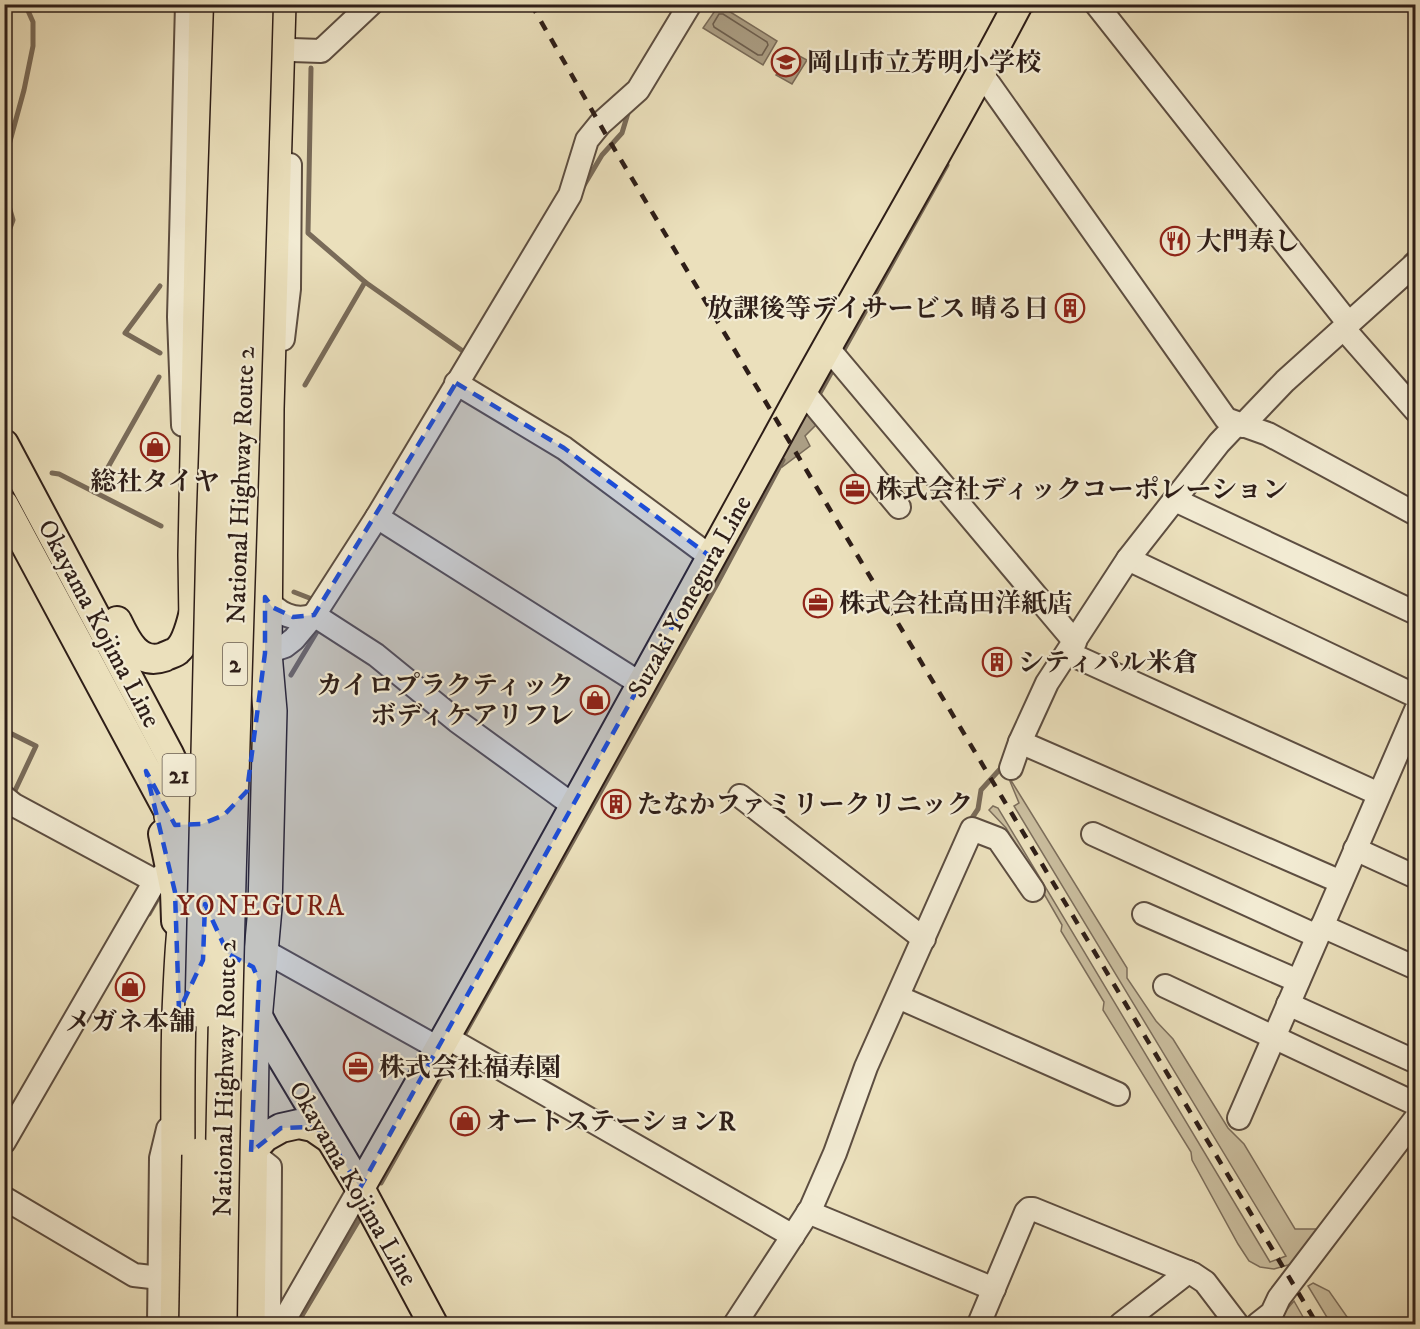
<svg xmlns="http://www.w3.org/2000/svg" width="1420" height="1329" viewBox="0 0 1420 1329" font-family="'IM FELL DW Pica','Noto Serif JP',serif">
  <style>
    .green { fill: #cbbfa0; stroke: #7c6e5c; stroke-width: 1.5 }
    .water { fill: #ab9e84; stroke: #796b59; stroke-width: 1.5 }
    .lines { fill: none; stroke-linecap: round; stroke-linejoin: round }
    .shore { stroke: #6c5e4e; stroke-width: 1.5 }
    .stream { stroke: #796b59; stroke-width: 5 }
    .minor-casing { stroke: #5d4e41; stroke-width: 26 }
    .major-casing { stroke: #2e1e18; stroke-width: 32 }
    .highway-casing { stroke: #2e1e18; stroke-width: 36 }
    .minor { stroke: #f2ebd3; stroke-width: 22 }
    .major { stroke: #ebe0bc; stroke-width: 28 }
    .highway { stroke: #ebe0bc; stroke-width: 33 }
    .rail { stroke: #2e1e18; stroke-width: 4.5; stroke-dasharray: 10 10; stroke-linecap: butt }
    .highway-bridge-casing { stroke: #2e1e18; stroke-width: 36; stroke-linecap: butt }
    .highway-bridge { stroke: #ebe0bc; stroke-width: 33 }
    .marked { fill: #1d4ed8; fill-opacity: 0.2; stroke: #1d4ed8; stroke-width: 4.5; stroke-dasharray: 12 8; stroke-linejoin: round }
    .labels { text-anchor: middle; stroke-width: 4.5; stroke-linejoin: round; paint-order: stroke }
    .shield { fill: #f2ebd3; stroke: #695c50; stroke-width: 1.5 }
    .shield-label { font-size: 24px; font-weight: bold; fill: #2e1e18 }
    .poi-label { font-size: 26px; font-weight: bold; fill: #2e1e18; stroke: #f2ebd3; text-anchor: start }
    .street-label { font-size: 26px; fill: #2e1e18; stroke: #f2ebd3 }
    .quarter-label { font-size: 28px; letter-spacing: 1.5px; fill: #7a1f14; stroke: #f2ebd3 }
  </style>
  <rect width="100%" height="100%" fill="#ebe0bc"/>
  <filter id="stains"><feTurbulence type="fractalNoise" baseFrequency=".00333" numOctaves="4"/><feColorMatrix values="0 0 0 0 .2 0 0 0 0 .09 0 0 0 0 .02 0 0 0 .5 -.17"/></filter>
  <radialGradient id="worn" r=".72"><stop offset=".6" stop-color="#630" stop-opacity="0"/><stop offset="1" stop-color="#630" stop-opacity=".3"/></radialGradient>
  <g class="green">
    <path d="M 1007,774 L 1127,968 L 1127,978 L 1156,1021 L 1173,1039 L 1228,1128 L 1244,1144 L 1295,1229 L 1322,1229 L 1299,1260 L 1288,1265 L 1274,1269 L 1260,1267 L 1249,1261 L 1238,1244 L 1192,1160 L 1191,1152 L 1103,1010 L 1104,1002 L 1061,931 L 1062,925 L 1006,828 L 989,810 L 993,806 L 998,808 L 1270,1262 L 1286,1256 L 1014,806 L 1019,803 Z"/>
    <path d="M 1313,1283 L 1329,1291 L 1352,1324 L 1331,1324 L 1308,1286 Z"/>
    <path d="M 1294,1301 L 1307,1324 L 1270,1324 L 1283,1314 Z"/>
  </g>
  <g class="water">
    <path d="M 719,5 L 777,41 L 763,65 L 703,28 Z"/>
    <path d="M 790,51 L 807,60 L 792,84 L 776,75 Z"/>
    <path d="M 805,410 L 818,423 L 805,436 L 810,446 L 782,467 L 777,464 Z"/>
  </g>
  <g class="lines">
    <path class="shore" d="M 719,14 L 723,14 L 767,42 L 768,45 L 762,55 L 758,55 L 714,27 L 713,24 Z"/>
    <g class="stream">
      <path d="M 1032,10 L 1037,4"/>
      <path d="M 4,182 L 7,152 L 24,90 L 33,46 L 33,22 L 25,4"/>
      <path d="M 583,187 L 602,155 L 622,133 L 628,113"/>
      <path d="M 4,189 L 13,220 L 4,244"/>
      <path d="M 1406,257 L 1416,248"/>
      <path d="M 365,282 L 467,354"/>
      <path d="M 1407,285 L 1416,294"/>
      <path d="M 160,353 L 125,333 L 160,286"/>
      <path d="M 841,355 L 947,165"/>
      <path d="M 305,385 L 365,282 L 308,233 L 311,68"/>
      <path d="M 816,400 L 835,366"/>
      <path d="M 52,473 L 59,474 L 161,526"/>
      <path d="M 94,492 L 159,377"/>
      <path d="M 294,592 L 317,601"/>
      <path d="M 291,675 L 321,625"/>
      <path d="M 4,730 L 36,746 L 12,797"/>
      <path d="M 4,820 L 7,815 L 7,808"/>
      <path d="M 968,824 L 978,809 L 981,790 L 1001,768 L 1003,764"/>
      <path d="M 149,914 L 157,900"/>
      <path d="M 463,1037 L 717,584 L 783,460"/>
      <path d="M 4,1159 L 11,1147"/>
      <path d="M 381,1183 L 450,1061"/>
      <path d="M 297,1324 L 359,1220"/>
    </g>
    <g class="minor-casing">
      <g id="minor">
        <path d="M 1096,4 L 1349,324"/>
        <path d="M 292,50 L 321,51 L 371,4"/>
        <path d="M 982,74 L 1226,419 L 1268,434 L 1416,514"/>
        <path d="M 1344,329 L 1416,411"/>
        <path d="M 283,339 L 289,289 L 290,165"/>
        <path d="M 827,347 L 1075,642"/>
        <path d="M 456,383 L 564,448 L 711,557"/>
        <path d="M 803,391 L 899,507"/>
        <path d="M 183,425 L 179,317 L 187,4"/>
        <path d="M 1242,426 L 1285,381 L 1416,263"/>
        <path d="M 1175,500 L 1416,613"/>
        <path d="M 377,517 L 641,684"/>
        <path d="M 1128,559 L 1416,696"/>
        <path d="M 265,597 C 277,613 295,623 314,615"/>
        <path d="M 314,615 L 376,655 L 457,721 L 574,806"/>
        <path d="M 265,653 L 285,646 L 294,639 L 314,615 L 377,517 L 570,195 L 587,140 L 600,124 L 638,90 L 690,4"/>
        <path d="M 1068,653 L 1379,794"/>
        <path d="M 1020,742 L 1341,882"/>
        <path d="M 1011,768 L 1020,742 L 1047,683 L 1128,559 L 1219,443 L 1237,424"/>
        <path d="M 740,796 L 924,939"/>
        <path d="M 4,797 L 14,805 L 155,881"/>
        <path d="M 1093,834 L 1317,936"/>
        <path d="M 1355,849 L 1416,877"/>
        <path d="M 1144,914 L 1298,981"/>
        <path d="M 1322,926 L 1416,968"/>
        <path d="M 261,949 L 440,1049"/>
        <path d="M 1165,986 L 1416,1104"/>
        <path d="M 898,997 L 1118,1094"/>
        <path d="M 1288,1004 L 1412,1060"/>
        <path d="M 446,1037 L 793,1236"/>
        <path d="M 1239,1118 L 1416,710"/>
        <path d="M 4,1142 L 155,881 L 170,869"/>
        <path d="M 251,1152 L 270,1167 L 269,1324"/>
        <path d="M 4,1198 L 134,1275 L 160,1278"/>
        <path d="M 808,1212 L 994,1289"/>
        <path d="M 159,1324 L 161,1158 L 168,1129"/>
        <path d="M 282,1324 L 360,1188"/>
        <path d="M 735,1324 L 811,1208 L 835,1153 L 866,1067 L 972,829 L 998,839 L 1033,890"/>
        <path d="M 979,1324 L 1026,1212 L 1029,1209 L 1033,1209 L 1193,1274 L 1205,1282 L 1237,1324"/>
        <path d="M 1121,1324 L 1188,1272"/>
        <path d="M 1258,1324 L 1272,1313 L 1279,1298 L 1416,1118"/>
      </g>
    </g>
    <g class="major-casing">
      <g id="major">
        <path d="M 4,444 L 169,754 L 205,832"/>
        <path d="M 4,505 L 171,816 L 195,879"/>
        <path d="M 117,621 C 126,640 138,666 164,657 C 167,655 175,653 177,651 C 188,642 193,616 196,603"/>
        <path d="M 163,834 L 175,892 L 176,921"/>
        <path d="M 251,1003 L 264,1028 L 360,1188 L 433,1324"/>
        <path d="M 251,1152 L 265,1137 L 281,1128 L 299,1124 L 313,1127 L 329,1138"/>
        <path d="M 360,1188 C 503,938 641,685 780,432 C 858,289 942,149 1018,4"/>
      </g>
    </g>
    <g class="highway-casing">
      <g id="highway">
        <path d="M 196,625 L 195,555 L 206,4"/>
        <path d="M 171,816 C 193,827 211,827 230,809"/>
        <path d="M 177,1324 C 180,1221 176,1117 179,1013 C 180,989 181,964 183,940 C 185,911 192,882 192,853"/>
        <path d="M 248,1324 L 252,1054 L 265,908 L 270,711 L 265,653 L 267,409 L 279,4"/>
      </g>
    </g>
    <use href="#minor" class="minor"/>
    <use href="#major" class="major"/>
    <use href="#highway" class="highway"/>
    <path class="rail" d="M 531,4 L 609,140 L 1317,1324"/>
    <g class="highway-bridge-casing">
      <g id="highway-bridge">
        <path d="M 202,1011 L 213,538 L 231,4"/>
        <path d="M 196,1324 L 199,1155"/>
        <path d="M 220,1324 C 225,884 244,445 256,4"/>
      </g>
    </g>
    <use href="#highway-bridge" class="highway-bridge"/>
  </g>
  <path class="marked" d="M 456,383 L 564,448 L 711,557 L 360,1188 L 329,1138 L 313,1127 L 281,1128 L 251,1152 L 259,981 L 253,967 L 228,954 L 205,904 L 203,960 L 179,1011 L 175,892 L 146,771 L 175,825 L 202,824 L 224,815 L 247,791 L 265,653 L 265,597 L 272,607 L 293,617 L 314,615 Z"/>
  <defs>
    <g id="school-ring" transform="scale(1.5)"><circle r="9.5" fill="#f2ebd3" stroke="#8f2418" stroke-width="1.5"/><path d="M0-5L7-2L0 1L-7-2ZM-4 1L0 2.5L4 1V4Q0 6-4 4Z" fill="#8f2418"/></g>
    <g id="restaurant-ring" transform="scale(1.5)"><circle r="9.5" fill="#f2ebd3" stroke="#8f2418" stroke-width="1.5"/><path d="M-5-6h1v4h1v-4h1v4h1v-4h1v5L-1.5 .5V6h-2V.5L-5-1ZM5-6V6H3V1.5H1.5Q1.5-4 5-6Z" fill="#8f2418"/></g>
    <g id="building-ring" transform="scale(1.5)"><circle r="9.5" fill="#f2ebd3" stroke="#8f2418" stroke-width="1.5"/><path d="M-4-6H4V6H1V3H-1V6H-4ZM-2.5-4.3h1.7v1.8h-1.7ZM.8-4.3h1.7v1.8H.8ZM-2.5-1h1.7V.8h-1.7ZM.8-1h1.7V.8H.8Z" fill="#8f2418"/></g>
    <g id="shop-ring" transform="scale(1.5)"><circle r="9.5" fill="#f2ebd3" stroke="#8f2418" stroke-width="1.5"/><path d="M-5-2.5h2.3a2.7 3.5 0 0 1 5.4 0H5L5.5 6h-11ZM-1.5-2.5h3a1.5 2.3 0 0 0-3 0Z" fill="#8f2418"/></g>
    <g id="office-ring" transform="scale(1.5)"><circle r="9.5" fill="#f2ebd3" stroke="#8f2418" stroke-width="1.5"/><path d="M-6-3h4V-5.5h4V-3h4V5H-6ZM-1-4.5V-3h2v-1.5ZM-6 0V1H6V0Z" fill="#8f2418"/></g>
  </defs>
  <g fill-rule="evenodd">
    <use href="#school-ring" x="786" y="62"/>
    <use href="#restaurant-ring" x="1175" y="241"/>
    <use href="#building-ring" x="1070" y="308"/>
    <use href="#shop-ring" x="155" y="447"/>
    <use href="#office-ring" x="855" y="489"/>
    <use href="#office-ring" x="818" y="603"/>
    <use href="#building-ring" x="997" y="662"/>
    <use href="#shop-ring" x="595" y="700"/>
    <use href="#building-ring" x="616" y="804"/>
    <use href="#shop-ring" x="130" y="987"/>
    <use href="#office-ring" x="358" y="1067"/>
    <use href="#shop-ring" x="465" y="1121"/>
  </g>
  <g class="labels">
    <g class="shield">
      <rect x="223" y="643" width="24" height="42" rx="4.5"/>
      <rect x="162.5" y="754" width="33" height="42" rx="4.5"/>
    </g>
    <g class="shield-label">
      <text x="235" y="672">2</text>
      <text x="179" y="783">21</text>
    </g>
    <g class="poi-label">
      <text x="807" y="71">岡山市立芳明小学校</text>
      <text x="1196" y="250">大門寿し</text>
      <text x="1049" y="317" text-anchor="end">放課後等デイサービス 晴る日</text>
      <text x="155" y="490" text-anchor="middle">総社タイヤ</text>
      <text x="876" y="498">株式会社ディックコーポレーション</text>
      <text x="839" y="612">株式会社高田洋紙店</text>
      <text x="1018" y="671">シティパル米倉</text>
      <text x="574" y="694" text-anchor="end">カイロプラクティック<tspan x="574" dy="30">ボディケアリフレ</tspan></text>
      <text x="637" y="813">たなかファミリークリニック</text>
      <text x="130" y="1030" text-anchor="middle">メガネ本舗</text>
      <text x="379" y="1076">株式会社福寿園</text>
      <text x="486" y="1130">オートステーションR</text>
    </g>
    <g class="street-label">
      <text transform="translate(240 485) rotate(-88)" y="9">National Highway Route 2</text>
      <text transform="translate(689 596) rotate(-61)" y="9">Suzaki Yonegura Line</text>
      <text transform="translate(100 623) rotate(62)" y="9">Okayama Kojima Line</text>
      <text transform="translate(224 1078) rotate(-89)" y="9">National Highway Route 2</text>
      <text transform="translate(354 1183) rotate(60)" y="9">Okayama Kojima Line</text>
    </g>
    <g class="quarter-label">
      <text x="261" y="915">YONEGURA</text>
    </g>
  </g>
  <rect width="1420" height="1329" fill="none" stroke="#ebe0bc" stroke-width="24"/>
  <rect x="6" y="6" width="1408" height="1317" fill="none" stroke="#2e1e18" stroke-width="3"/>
  <rect x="12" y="12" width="1396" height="1305" fill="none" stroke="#2e1e18" stroke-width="1.5"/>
  <rect width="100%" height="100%" filter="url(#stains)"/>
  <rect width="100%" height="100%" fill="url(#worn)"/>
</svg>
